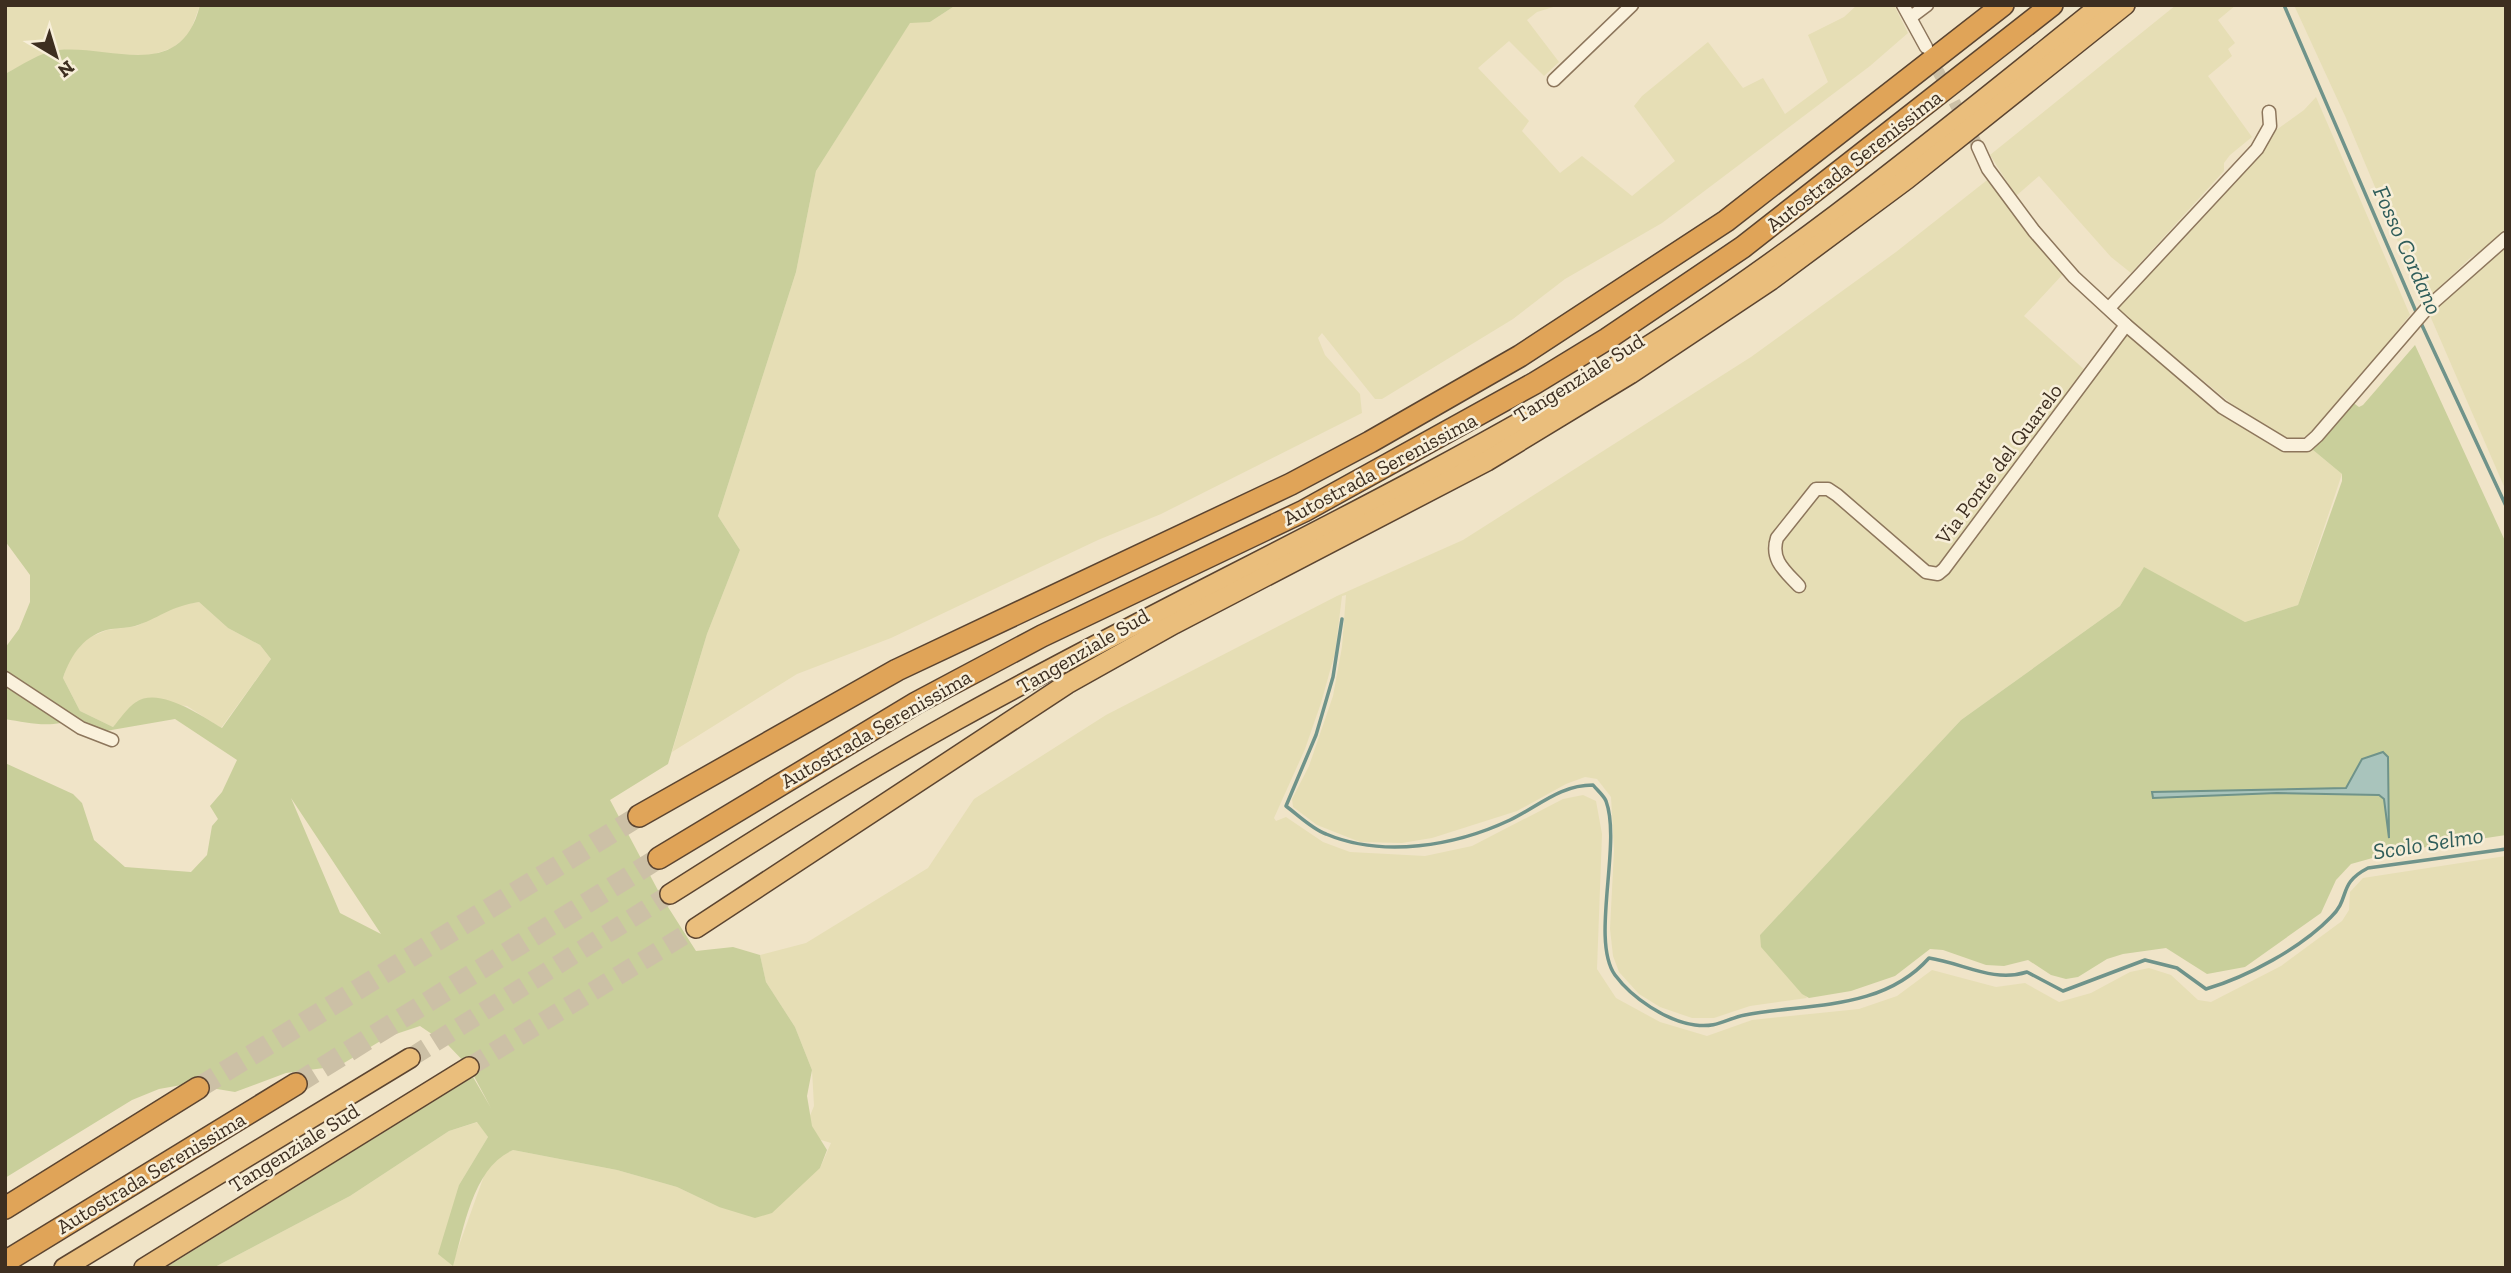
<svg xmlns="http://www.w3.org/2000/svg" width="2511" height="1273" viewBox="0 0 2511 1273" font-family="'Zilla Slab',serif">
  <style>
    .farmland { fill: #e6deb5 }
    .green { fill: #c9cf9b; fill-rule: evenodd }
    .water { fill: #a9c4bc; stroke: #6f938a; stroke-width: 2 }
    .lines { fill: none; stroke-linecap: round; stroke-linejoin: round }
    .stream { stroke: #6f938a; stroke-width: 3.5 }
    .minor-tunnel { stroke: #ccc0a6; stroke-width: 12; stroke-dasharray: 12 6; stroke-linecap: butt }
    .trunk-tunnel { stroke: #ccc0a6; stroke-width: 19; stroke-dasharray: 19 10; stroke-linecap: butt }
    .motorway-tunnel { stroke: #ccc0a6; stroke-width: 21; stroke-dasharray: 21 10; stroke-linecap: butt }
    .minor-casing { stroke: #8d765c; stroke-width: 15 }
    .trunk-casing { stroke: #5b4430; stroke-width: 22 }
    .motorway-casing { stroke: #5b4430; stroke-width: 24 }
    .minor { stroke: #faf1dc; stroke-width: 12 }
    .trunk { stroke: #eabe7c; stroke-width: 19 }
    .motorway { stroke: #e0a458; stroke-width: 21 }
    .labels { text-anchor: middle; stroke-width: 5; stroke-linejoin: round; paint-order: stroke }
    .street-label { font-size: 21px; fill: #3d2e20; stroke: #f7eed8 }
    .water-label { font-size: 23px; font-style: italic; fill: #2f5d5a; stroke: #f7eed8 }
  </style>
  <rect width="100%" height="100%" fill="#f0e4c8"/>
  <g class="farmland">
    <path d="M 5,5 L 200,5 L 189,35 L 172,48 L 149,56 L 47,52 L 5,74 Z"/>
    <path d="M 956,5 L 1560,5 L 1537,12 L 1527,20 L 1559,62 L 1544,76 L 1509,41 L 1478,68 L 1529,121 L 1522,131 L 1560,173 L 1582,156 L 1632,196 L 1675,161 L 1634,106 L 1642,96 L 1708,42 L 1743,88 L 1763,78 L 1785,114 L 1828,82 L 1808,35 L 1844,17 L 1857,5 L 1894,5 L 1908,33 L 1870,66 L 1662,223 L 1565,279 L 1513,319 L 1382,399 L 1375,399 L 1322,333 L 1318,338 L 1325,355 L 1360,394 L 1362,413 L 1161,514 L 1098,540 L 891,638 L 797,674 L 672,752 L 707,634 L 740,550 L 718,516 L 796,272 L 816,171 L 910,22 L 930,22 Z"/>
    <path d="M 2176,5 L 2236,5 L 2218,20 L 2235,43 L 2228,49 L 2232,56 L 2208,76 L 2252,137 L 2230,155 L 2224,163 L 2224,171 L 2131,273 L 2111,257 L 2039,176 L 2016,196 L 1990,155 Z"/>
    <path d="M 2294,5 L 2506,5 L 2506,232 L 2469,259 L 2424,302 L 2419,301 L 2399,244 L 2346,118 Z"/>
    <path d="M 2316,97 L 2410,315 L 2322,424 L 2311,435 L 2292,440 L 2265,427 L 2233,405 L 2116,309 L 2261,141 L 2304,110 Z"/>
    <path d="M 1991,177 L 2064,273 L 2024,316 L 2086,371 L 2123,326 L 2222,407 L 2285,444 L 2307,445 L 2342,474 L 2298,605 L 2245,622 L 2144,568 L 2120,606 L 1961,720 L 1760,935 L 1807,998 L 1750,1006 L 1714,1018 L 1692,1018 L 1660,1007 L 1639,994 L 1619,972 L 1613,956 L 1610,929 L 1614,850 L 1611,797 L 1597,779 L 1585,777 L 1566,784 L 1517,811 L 1432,838 L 1402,843 L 1360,842 L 1317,825 L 1293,807 L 1292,799 L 1309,766 L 1333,696 L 1342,647 L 1346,595 L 1342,596 L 1335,653 L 1321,703 L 1305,749 L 1274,818 L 1276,821 L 1286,817 L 1323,842 L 1350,852 L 1425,856 L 1472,846 L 1563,799 L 1583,795 L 1596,801 L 1602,834 L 1597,969 L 1616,998 L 1660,1022 L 1707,1036 L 1752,1020 L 1859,1009 L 1897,996 L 1932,970 L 1996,987 L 2025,983 L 2059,1002 L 2091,993 L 2130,972 L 2149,968 L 2171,975 L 2198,1000 L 2211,1002 L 2281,966 L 2342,921 L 2349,910 L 2350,892 L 2363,878 L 2506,856 L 2506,1268 L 213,1268 L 350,1196 L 449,1131 L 478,1122 L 488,1137 L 459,1185 L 452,1265 L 485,1173 L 499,1156 L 513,1150 L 617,1170 L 677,1187 L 719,1207 L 820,1168 L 831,1143 L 811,1137 L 807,1123 L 814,1106 L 812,1070 L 795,1027 L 766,982 L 760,955 L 806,943 L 928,868 L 974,799 L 1106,715 L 1337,596 L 1463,540 L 1751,357 L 1896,252 Z"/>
    <path d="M 2506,240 L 2506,491 L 2428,311 Z"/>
    <path d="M 199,602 L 228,628 L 260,645 L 271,659 L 221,728 L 187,706 L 137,701 L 113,727 L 80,711 L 63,678 L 69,660 L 86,639 L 107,630 L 137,626 L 174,606 Z"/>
  </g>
  <g class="green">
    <path d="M 200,5 L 956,5 L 930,22 L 910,23 L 816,171 L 796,272 L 718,516 L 740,550 L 707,634 L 668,764 L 610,800 L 661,896 L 696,951 L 733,947 L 760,955 L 766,982 L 795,1027 L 812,1070 L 807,1096 L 812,1126 L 827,1150 L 820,1168 L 772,1213 L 755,1218 L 719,1207 L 677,1187 L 617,1170 L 513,1150 C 473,1167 464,1228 453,1266 L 438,1254 L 459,1185 L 488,1137 L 477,1122 L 449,1131 L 350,1196 L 213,1268 L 165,1268 L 473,1077 L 491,1108 L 469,1067 L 448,1045 L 420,1026 L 387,1037 L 339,1066 L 286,1073 L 235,1092 L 187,1084 L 159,1089 L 132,1100 L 5,1178 L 5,763 L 73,794 L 82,803 L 94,840 L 125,867 L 191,872 L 207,855 L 212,826 L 218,819 L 210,806 L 222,792 L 237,760 L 175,719 L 100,732 L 76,718 C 52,729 30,723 5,719 L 5,648 L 19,629 L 30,602 L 30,575 L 5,541 L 5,74 C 22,65 40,52 59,50 C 112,45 181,83 200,5 ZM 199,602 L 228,628 L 260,645 L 271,659 L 222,728 C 202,716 159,686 136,702 C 127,708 120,719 113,727 L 80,711 L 63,678 C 71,654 85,634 111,629 C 119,628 130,628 138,625 C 163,616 169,607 199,602 ZM 291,798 L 381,934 L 340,913 Z"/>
    <path d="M 2415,345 L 2506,543 L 2506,835 L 2394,852 L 2351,864 L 2336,880 L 2321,913 L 2245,967 L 2207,974 L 2166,948 L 2123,954 L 2107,959 L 2078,977 L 2066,979 L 2051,975 L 2028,960 L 2004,966 L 1986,965 L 1943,950 L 1930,949 L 1895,976 L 1851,991 L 1809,998 L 1802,994 L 1761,947 L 1760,935 L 1961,720 L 2120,606 L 2144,567 L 2245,622 L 2298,605 L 2342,481 L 2342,474 L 2307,445 L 2348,399 L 2359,407 L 2363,405 Z"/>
  </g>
  <path class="water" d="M 2383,752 L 2388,757 L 2389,838 L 2384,799 L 2379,795 L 2277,793 L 2153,798 L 2152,792 L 2346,788 L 2362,759 Z"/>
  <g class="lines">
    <g class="stream">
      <path d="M 2284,5 L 2417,314"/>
      <path d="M 2420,321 L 2506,506"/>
      <path d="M 1342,619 L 1333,677 L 1316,735 L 1286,806 C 1298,815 1312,829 1326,834 C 1383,858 1455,846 1510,820 C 1539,806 1560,785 1593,785 C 1597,790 1604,796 1606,801 C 1622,844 1590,940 1615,975 C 1632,998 1666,1021 1695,1025 C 1718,1028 1725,1019 1745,1015 C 1808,1003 1882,1011 1929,958 C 1963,963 1993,983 2027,972 L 2063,991 L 2145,960 L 2177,968 L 2206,989 C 2247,977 2301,948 2331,917 C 2351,898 2337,884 2368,868 L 2506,849"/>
    </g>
    <path class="minor-tunnel" d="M 1929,54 L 1978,147"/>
    <g class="trunk-tunnel">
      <path d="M 410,1058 L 670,894"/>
      <path d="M 469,1067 L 696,928"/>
    </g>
    <g class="motorway-tunnel">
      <path d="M 296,1084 L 659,858"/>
      <path d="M 198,1088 L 639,816"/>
    </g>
    <g class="minor-casing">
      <g id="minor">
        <path d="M 1903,5 L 1926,47"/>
        <path d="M 1911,17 L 1927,5"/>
        <path d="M 1554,80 L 1632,5"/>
        <path d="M 1978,147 L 1988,169 L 2034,231 L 2074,277 L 2126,325 L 2222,407 L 2285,445 L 2307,445 L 2317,436 L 2428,307 L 2506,238"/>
        <path d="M 2109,308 L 2257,149 L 2270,126 L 2269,112"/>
        <path d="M 1799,586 C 1785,571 1770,560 1777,538 L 1816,489 L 1828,489 L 1837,495 L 1926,572 L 1938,574 L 1944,569 L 2126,325"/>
        <path d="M 5,678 L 81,728 L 112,740"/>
      </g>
    </g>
    <g class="trunk-casing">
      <g id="trunk">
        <path d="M 670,894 C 763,835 856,776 953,722 C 1173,599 1403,496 1618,365 C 1789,260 1945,130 2101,5"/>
        <path d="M 696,928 L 1067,684 L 1174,624 L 1487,461 L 1630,374 L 1771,280 L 1907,179 L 2125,5"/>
        <path d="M 64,1268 L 410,1058"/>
        <path d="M 144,1268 L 469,1067"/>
      </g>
    </g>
    <g class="motorway-casing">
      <g id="motorway">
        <path d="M 639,816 L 897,670 L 1291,484 L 1370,442 L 1520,356 L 1726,221 L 2003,5"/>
        <path d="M 659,858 L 916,703 L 1042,636 L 1304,511 L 1535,383 L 1607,339 L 1743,247 L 2052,5"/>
        <path d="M 5,1208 L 198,1088"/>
        <path d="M 5,1262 L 296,1084"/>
      </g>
    </g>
    <use href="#minor" class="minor"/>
    <use href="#trunk" class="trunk"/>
    <use href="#motorway" class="motorway"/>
  </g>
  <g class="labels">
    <g class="street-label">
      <text transform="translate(1854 161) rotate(-38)" y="7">Autostrada Serenissima</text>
      <text transform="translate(1579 378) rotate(-32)" y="7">Tangenziale Sud</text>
      <text transform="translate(1999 464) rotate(-53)" y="7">Via Ponte del Quarelo</text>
      <text transform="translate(1380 469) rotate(-28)" y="7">Autostrada Serenissima</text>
      <text transform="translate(1083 651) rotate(-30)" y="7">Tangenziale Sud</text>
      <text transform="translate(876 729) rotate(-30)" y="7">Autostrada Serenissima</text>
      <text transform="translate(294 1148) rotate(-32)" y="7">Tangenziale Sud</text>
      <text transform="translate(151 1173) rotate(-31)" y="7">Autostrada Serenissima</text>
    </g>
    <g class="water-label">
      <text transform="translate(2408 250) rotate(66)" y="8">Fosso Cordano</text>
      <text transform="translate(2428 843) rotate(-9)" y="8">Scolo Selmo</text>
    </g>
  </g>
  <rect width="2511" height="1273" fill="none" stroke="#3d2e20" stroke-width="14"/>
  <g transform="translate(56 56) rotate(142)" stroke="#f7eed8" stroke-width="5" paint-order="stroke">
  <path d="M0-5L12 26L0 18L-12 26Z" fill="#3d2e20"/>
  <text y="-10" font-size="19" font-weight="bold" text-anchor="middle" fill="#3d2e20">N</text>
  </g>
</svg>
